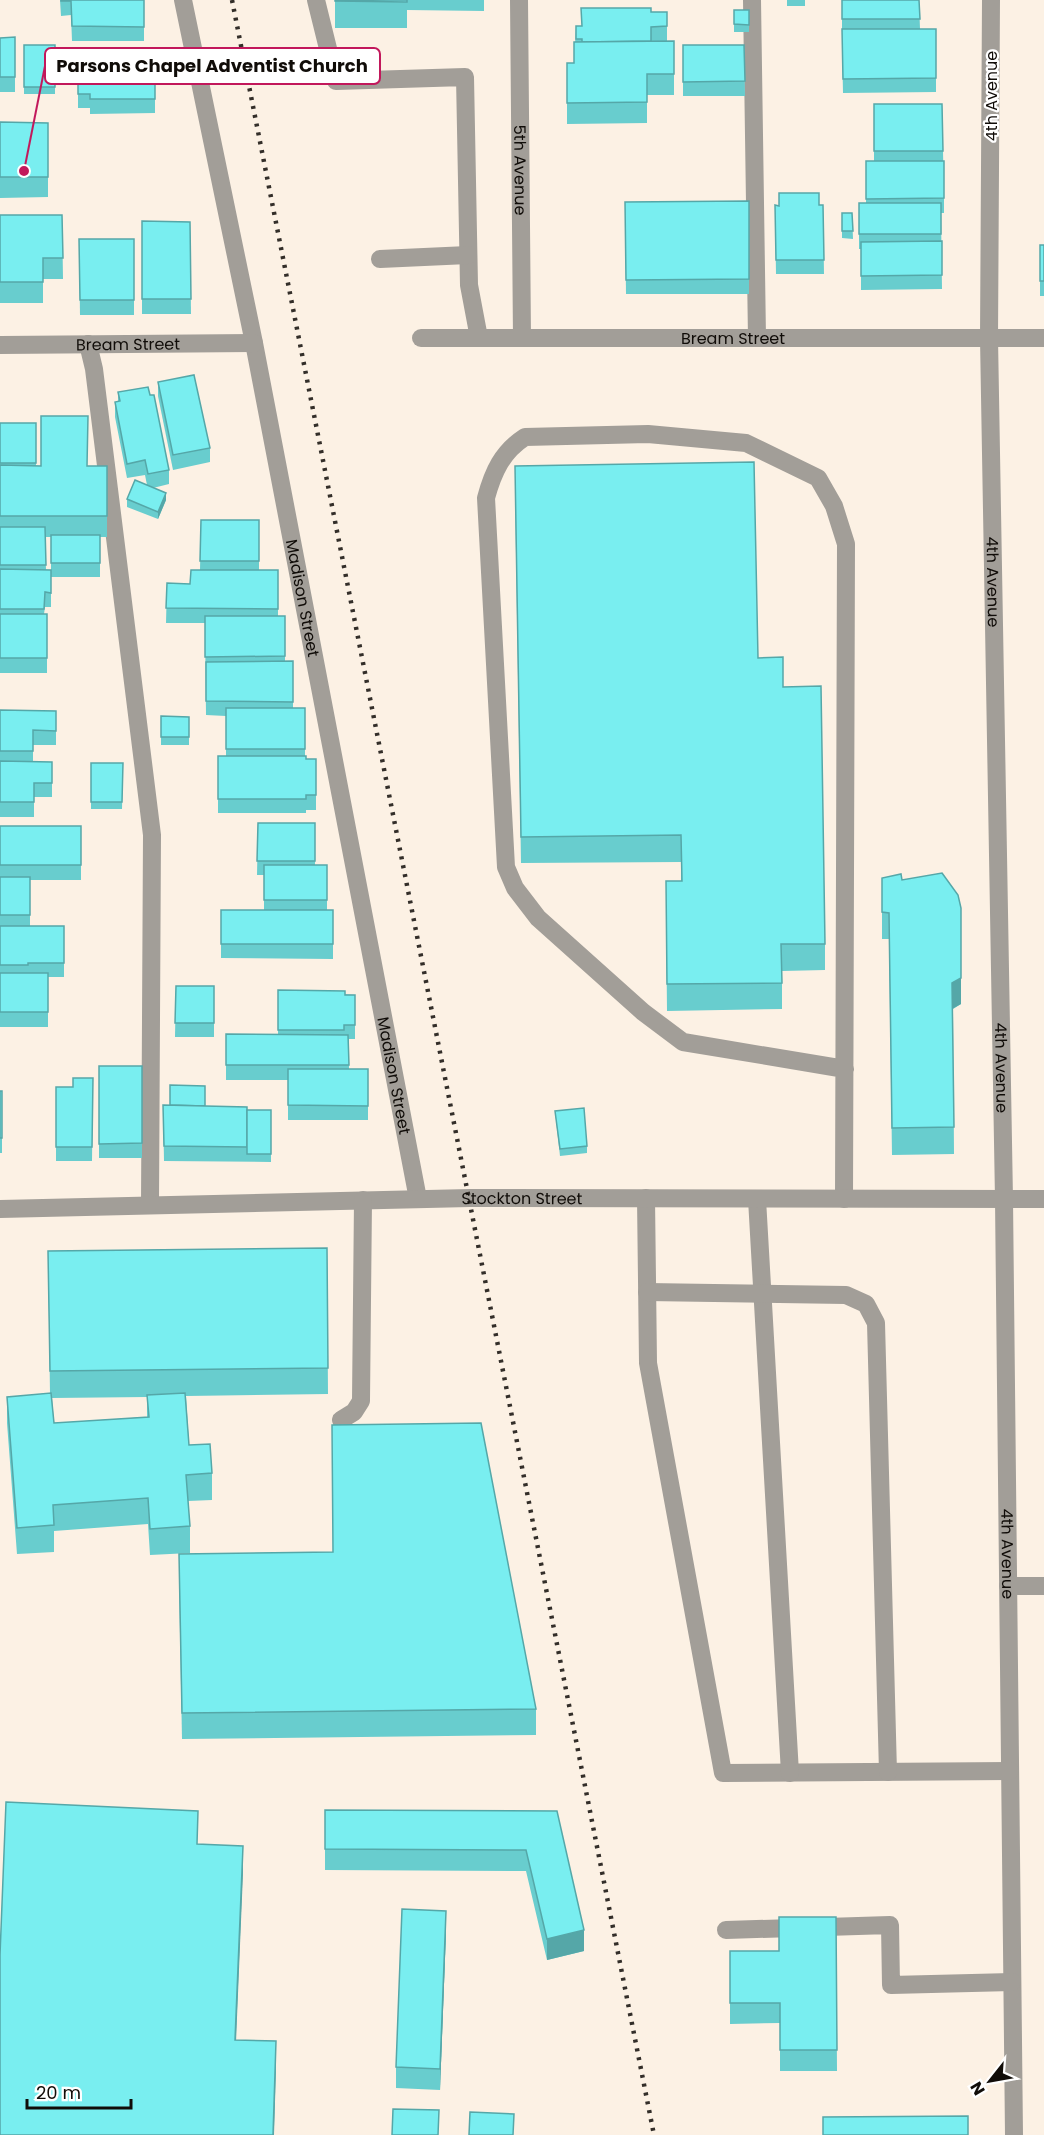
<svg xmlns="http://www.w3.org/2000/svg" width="1044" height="2135" viewBox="0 0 1044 2135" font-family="Poppins,sans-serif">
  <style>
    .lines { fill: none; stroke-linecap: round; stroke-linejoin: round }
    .minor { stroke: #a29e98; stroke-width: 18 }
    .rail { stroke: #332e29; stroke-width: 4.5; stroke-dasharray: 3 6; stroke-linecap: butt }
    .wall { fill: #68cdce; fill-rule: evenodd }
    .shaded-wall { fill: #55a7a8 }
    .building { fill: #79eef0; stroke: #55a7a8; stroke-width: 1.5 }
    .labels { text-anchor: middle; stroke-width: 4.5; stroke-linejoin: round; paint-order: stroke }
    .street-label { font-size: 16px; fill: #100c08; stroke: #fff }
    .leader { fill: none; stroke: #c2185b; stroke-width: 2 }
    .callout-dot { fill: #c2185b; stroke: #fff; stroke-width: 2 }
    .callout { fill: #fff; stroke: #c2185b; stroke-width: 2 }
    .callout-label { font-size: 18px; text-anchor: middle; font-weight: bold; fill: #100c08 }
  </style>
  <rect width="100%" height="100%" fill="#fcf1e4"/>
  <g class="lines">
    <g class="minor">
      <path id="s1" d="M 183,0 L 254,343 L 418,1199"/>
      <path d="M 316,0 L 336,81 L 465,77 L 469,285 L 479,338"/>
      <path id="s2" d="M 519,0 L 522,338"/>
      <path d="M 752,0 L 757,338"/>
      <path id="s3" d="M 991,0 L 989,338 L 1004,1199 L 1014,2135"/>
      <path d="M 380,259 L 468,255"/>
      <path id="s4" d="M 421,338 L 1044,338"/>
      <path d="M 88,344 L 94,369 L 152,835 L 150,1204"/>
      <path id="s5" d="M 0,345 L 254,343"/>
      <path d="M 646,1198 L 648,1363 L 723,1773 L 1010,1771"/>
      <path d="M 757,1199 L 790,1773"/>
      <path d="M 844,1199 L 846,544 L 834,506 L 818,478 L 746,443 L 648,434 L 525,437 C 502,452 493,472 486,498 L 506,867 L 515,888 L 538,918 L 643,1012 L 683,1042 L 845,1069"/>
      <path id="s6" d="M 0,1209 L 470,1198 L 1044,1199"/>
      <path d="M 647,1292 L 846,1295 L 866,1304 L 876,1323 L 888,1772"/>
      <path d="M 341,1420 L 354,1412 L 361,1401 L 363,1200"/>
      <path d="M 1008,1586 L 1044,1586"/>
      <path d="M 726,1930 L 890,1925 L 891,1985 L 1012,1982"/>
    </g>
    <path class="rail" d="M 232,0 L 654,2135"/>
  </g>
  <g class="wall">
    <path d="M 60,0 L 144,0 L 144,41 L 72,41 L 71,15 L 61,16 Z"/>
    <path d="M 335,0 L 484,0 L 484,11 L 407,10 L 407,28 L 335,28 Z"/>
    <rect x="787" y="0" width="18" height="6"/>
    <path d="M 842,0 L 919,0 L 920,29 L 936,29 L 936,92 L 843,93 L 842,44 Z"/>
    <rect x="734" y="10" width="15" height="22"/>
    <path d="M 651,12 L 667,12 L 667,41 L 651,41 L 674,41 L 674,95 L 647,95 L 647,123 L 567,124 L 567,63 L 574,63 L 576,26 L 581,26 Z"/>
    <path d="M 15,37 L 15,92 L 0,92 L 0,38 Z"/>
    <rect x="24" y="45" width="31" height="49"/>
    <path d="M 683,45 L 744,45 L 745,96 L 683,96 Z"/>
    <path d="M 155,49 L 155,113 L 90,114 L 90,108 L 78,108 L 78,69 L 90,69 Z"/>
    <path d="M 874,104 L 942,104 L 944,198 L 944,213 L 941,213 L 942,289 L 861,290 L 861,249 L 859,249 L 859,203 L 866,203 L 866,161 L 874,161 Z"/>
    <path d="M 0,122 L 48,123 L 48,197 L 0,198 Z"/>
    <path d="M 779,193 L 819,205 L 823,205 L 824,274 L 776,274 L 775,205 L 779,206 Z"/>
    <path d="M 749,201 L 749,294 L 626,294 L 625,202 Z"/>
    <path d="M 842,213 L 852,213 L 853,239 L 842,238 Z"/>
    <path d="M 0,215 L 62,215 L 63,279 L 43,279 L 43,303 L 0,303 Z"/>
    <path d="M 142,221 L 190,222 L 191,314 L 142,314 Z"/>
    <path d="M 79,239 L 134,239 L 134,315 L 80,315 Z"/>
    <rect x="1040" y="245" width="4" height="51"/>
    <path d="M 158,382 L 210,448 L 210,462 L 173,470 L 158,396 Z"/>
    <path d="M 118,392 L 169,470 L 169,484 L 153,488 L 166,500 L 158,519 L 127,507 L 127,499 L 147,485 L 145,475 L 127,478 L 115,417 L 115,402 L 118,402 Z"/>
    <path d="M 0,423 L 36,423 L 36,466 L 107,466 L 107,537 L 100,537 L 100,577 L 51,577 L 51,607 L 45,607 L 44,614 L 47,614 L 47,673 L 0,673 ZM 45,537 L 51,537 L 51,570 L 46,570 Z"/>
    <path d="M 515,492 L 758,658 L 783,687 L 825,944 L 825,970 L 782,971 L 782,1009 L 667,1011 L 666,907 L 681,881 L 681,862 L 521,863 Z"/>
    <path d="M 201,520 L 259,520 L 259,570 L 278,570 L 278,616 L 285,616 L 285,661 L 293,661 L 293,708 L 305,708 L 305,756 L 306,759 L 316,759 L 316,810 L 306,810 L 306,813 L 218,813 L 218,756 L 226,756 L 226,716 L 206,715 L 205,623 L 166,623 L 167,583 L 190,584 L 200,570 Z"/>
    <path d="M 0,710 L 56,711 L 56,745 L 33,745 L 33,762 L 52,762 L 52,797 L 34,797 L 34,817 L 0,817 Z"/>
    <path d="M 161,716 L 189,717 L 189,745 L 161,745 Z"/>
    <path d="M 91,763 L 123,763 L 122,809 L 91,809 Z"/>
    <path d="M 258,823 L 315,823 L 315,865 L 327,865 L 327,910 L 333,910 L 333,959 L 221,958 L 221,910 L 264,910 L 264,875 L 257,875 Z"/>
    <path d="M 0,826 L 81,826 L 81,880 L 30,880 L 30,926 L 64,926 L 64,977 L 48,977 L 48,1027 L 0,1027 Z"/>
    <path d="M 882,878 L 902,880 L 961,1004 L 953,1009 L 954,1154 L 892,1155 L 889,939 L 882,939 Z"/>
    <path d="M 176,986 L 214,986 L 214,1037 L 175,1037 Z"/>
    <path d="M 278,990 L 355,995 L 355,1039 L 349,1039 L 349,1069 L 368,1069 L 368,1120 L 288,1120 L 288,1080 L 226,1080 L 226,1034 L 278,1035 Z"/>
    <rect x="99" y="1066" width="43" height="92"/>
    <path d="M 93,1078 L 92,1161 L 56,1161 L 56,1087 L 73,1087 Z"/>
    <rect x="0" y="1091" width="2" height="62"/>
    <path d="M 163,1105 L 247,1107 L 247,1154 L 271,1110 L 271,1162 L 164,1161 Z"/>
    <path d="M 555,1111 L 587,1146 L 587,1153 L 560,1156 Z"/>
    <path d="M 327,1248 L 328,1394 L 186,1396 L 189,1445 L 212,1473 L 212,1500 L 188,1501 L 190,1526 L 190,1553 L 150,1555 L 148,1524 L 54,1531 L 54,1552 L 17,1554 L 7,1423 L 7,1397 L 50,1394 L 48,1251 ZM 147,1397 L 147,1417 L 54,1423 L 52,1398 Z"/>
    <path d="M 179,1581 L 536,1709 L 536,1735 L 182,1739 Z"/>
    <path d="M 325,1810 L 557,1811 L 584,1951 L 547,1960 L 526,1871 L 325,1870 Z"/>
    <path d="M 836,1917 L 837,2071 L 780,2071 L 780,2023 L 730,2024 L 730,1951 L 779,1951 Z"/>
    <path d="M 446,1932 L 440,2090 L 396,2088 L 396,2067 Z"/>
  </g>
  <g class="shaded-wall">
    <path d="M 166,493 L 166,500 L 158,519 L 158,512 Z"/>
    <path d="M 961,978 L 961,1004 L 952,1009 L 952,983 Z"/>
    <path d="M 243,1846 L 243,1873 L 235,2066 L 235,2040 Z"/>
    <path d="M 446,1911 L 446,1932 L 440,2090 L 440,2069 Z"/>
    <path d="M 584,1930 L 584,1951 L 547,1960 L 547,1939 Z"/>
    <path d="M 276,2041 L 276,2068 L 274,2135 L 273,2135 Z"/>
  </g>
  <g class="building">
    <path d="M 61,0 L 144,0 L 144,27 L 72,26 L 71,1 L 61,1 Z"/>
    <path d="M 335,0 L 407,0 L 407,2 L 335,1 Z"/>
    <path d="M 842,0 L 919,0 L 920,19 L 842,19 Z"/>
    <path d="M 581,8 L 651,8 L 651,12 L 667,12 L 667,26 L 651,27 L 651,41 L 582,42 L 582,39 L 576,39 L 576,26 L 582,26 Z"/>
    <path d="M 734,10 L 749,10 L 749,25 L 734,24 Z"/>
    <path d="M 842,29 L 936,29 L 936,78 L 843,79 Z"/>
    <path d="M 15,37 L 15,77 L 0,77 L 0,38 Z"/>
    <path d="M 674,41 L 674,74 L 647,74 L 647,102 L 567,103 L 567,63 L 574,63 L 574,42 Z"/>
    <rect x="24" y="45" width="31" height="42"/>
    <path d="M 683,45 L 744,45 L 745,81 L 683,82 Z"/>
    <path d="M 155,49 L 155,99 L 90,99 L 90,94 L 78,94 L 78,69 L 90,69 L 90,50 Z"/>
    <path d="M 874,104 L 942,104 L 943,151 L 874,151 Z"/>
    <path d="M 0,122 L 48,123 L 48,177 L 0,177 Z"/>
    <path d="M 866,161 L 944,161 L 944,198 L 866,199 Z"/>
    <path d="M 779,193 L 819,193 L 819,205 L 823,205 L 824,260 L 776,260 L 775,205 L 779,206 Z"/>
    <path d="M 749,201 L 749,279 L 626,280 L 625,202 Z"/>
    <rect x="859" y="203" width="82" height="31"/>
    <path d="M 842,213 L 852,213 L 853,231 L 842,231 Z"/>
    <path d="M 0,215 L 62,215 L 63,258 L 43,258 L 43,282 L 0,282 Z"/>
    <path d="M 142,221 L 190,222 L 191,299 L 142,299 Z"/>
    <path d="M 79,239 L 134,239 L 134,300 L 80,300 Z"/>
    <path d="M 942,241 L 942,275 L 861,276 L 861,242 Z"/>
    <rect x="1040" y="245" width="4" height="36"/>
    <path d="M 194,375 L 210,448 L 173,455 L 158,382 Z"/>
    <path d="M 148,387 L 150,395 L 154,395 L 169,470 L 148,474 L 145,460 L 127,464 L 115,402 L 120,401 L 118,392 Z"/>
    <path d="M 41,416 L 88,416 L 87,466 L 107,466 L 107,516 L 0,516 L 0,465 L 41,466 Z"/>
    <rect x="0" y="423" width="36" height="40"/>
    <path d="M 754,462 L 758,658 L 783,657 L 783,687 L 821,686 L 825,944 L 781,944 L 782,983 L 667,984 L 666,881 L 682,881 L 681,835 L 521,837 L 515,466 Z"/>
    <path d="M 135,480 L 166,493 L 158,512 L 127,499 Z"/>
    <path d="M 201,520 L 259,520 L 259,561 L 200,561 Z"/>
    <path d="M 0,527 L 45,527 L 46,565 L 0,565 Z"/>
    <rect x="51" y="535" width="49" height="28"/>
    <path d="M 0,569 L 51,570 L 51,593 L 45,592 L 44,609 L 0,609 Z"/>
    <path d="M 191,570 L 278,570 L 278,609 L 166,608 L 167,583 L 190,584 Z"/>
    <rect x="0" y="614" width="47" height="44"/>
    <path d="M 205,616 L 285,616 L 285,656 L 205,657 Z"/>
    <path d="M 293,661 L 293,702 L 206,701 L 206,662 Z"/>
    <rect x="226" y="708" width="79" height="41"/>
    <path d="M 0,710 L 56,711 L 56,731 L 33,730 L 33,751 L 0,751 Z"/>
    <path d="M 161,716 L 189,717 L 189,737 L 161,737 Z"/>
    <path d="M 218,756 L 306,756 L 306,759 L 316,759 L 316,795 L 306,795 L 306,799 L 218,799 Z"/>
    <path d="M 0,761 L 52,762 L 52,783 L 34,783 L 34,802 L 0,802 Z"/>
    <path d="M 91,763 L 123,763 L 122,802 L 91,802 Z"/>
    <path d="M 258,823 L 315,823 L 315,861 L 257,861 Z"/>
    <rect x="0" y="826" width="81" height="39"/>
    <rect x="264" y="865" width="63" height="35"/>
    <path d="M 942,873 L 958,895 L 961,908 L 961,978 L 952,983 L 954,1127 L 892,1128 L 889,913 L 882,912 L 882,878 L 901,874 L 902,880 Z"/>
    <rect x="0" y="877" width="30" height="38"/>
    <rect x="221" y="910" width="112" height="34"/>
    <path d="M 0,926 L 64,926 L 64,963 L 28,963 L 28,965 L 0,965 Z"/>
    <rect x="0" y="973" width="48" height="39"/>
    <path d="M 176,986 L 214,986 L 214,1023 L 175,1023 Z"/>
    <path d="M 278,990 L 345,991 L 345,995 L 355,995 L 355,1025 L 344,1025 L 344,1030 L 278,1030 Z"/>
    <path d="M 226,1034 L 348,1035 L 349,1065 L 226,1065 Z"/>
    <path d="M 99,1066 L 142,1066 L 142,1143 L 99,1144 Z"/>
    <path d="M 288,1069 L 368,1069 L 368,1106 L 288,1105 Z"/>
    <path d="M 73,1078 L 93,1078 L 92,1147 L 56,1147 L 56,1087 L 73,1087 Z"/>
    <path d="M 170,1085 L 205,1086 L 205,1106 L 170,1105 Z"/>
    <rect x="0" y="1091" width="2" height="47"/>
    <path d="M 163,1105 L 247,1107 L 247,1147 L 164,1146 Z"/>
    <path d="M 584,1108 L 587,1146 L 560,1149 L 555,1111 Z"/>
    <rect x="247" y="1110" width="24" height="44"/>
    <path d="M 327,1248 L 328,1368 L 50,1371 L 48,1251 Z"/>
    <path d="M 51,1393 L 54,1423 L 149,1417 L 147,1395 L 185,1393 L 189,1445 L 210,1444 L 212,1473 L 186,1475 L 190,1526 L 150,1529 L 148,1498 L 53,1505 L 54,1525 L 17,1528 L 7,1397 Z"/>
    <path d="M 481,1423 L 536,1709 L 182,1713 L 179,1554 L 333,1552 L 332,1425 Z"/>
    <path d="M 6,1802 L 198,1811 L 197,1844 L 243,1846 L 235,2040 L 276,2041 L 273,2135 L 0,2135 L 0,1955 Z"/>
    <path d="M 325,1810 L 557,1811 L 584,1930 L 547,1939 L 526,1850 L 325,1849 Z"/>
    <path d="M 402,1909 L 446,1911 L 440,2069 L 396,2067 Z"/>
    <path d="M 779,1917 L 836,1917 L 837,2050 L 780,2050 L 780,2003 L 730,2003 L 730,1951 L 779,1951 Z"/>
    <path d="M 393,2109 L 439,2110 L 438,2135 L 392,2135 Z"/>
    <path d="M 470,2112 L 514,2114 L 513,2135 L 469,2135 Z"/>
    <path d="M 968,2116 L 968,2135 L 823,2135 L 823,2117 Z"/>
  </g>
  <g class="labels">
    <g class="street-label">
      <text transform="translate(991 96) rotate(-90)" y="6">4th Avenue</text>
      <text dy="6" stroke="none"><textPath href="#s2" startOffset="170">5th Avenue</textPath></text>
      <text dy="6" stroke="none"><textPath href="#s4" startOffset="312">Bream Street</textPath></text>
      <text dy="6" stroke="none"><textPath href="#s5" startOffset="128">Bream Street</textPath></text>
      <text dy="6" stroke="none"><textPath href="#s3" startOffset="582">4th Avenue</textPath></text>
      <text dy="6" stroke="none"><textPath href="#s1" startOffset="610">Madison Street</textPath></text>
      <text dy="6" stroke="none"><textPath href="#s3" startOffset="1068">4th Avenue</textPath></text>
      <text dy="6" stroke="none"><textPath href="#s1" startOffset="1096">Madison Street</textPath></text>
      <text dy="6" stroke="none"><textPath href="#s6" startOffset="522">Stockton Street</textPath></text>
      <text dy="6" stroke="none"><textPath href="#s3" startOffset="1554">4th Avenue</textPath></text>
    </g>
  </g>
  <path class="leader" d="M24 171L45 66"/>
  <circle class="callout-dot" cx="24" cy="171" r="6"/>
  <rect class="callout" x="45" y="48" width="335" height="36" rx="6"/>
  <g class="callout-label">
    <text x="212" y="72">Parsons Chapel Adventist Church</text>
  </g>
  <g transform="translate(990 2081) rotate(239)" stroke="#ffffff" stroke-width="4.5" paint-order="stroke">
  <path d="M0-4.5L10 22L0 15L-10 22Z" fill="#100c08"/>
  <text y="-9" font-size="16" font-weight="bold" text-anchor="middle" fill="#100c08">N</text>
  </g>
  <path d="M27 2099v9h104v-9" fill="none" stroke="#100c08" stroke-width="3"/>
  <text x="36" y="2099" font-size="18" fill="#100c08" stroke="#ffffff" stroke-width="4.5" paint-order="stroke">20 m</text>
</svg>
